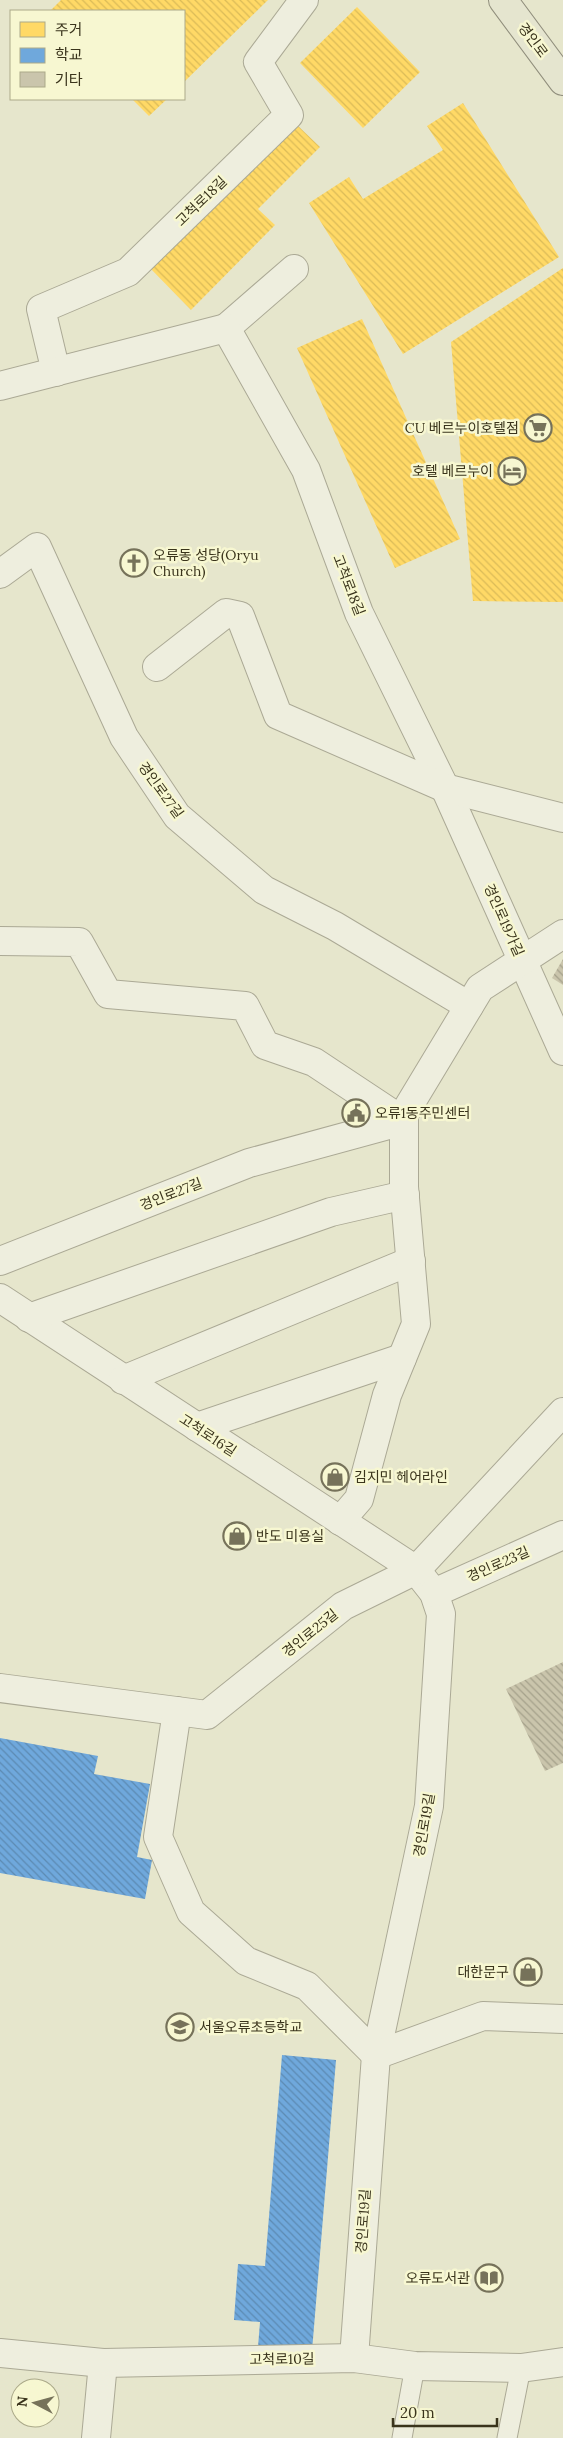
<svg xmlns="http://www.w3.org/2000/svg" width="563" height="2438" viewBox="0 0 563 2438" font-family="Lora,'Noto Sans KR',serif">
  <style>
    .homes { fill: url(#homes-back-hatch) }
    .schools { fill: url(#schools-back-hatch) }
    .building { fill: url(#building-back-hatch) }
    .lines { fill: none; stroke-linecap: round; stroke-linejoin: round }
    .service-casing { stroke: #aba995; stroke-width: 21 }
    .minor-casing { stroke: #aba995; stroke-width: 30 }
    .primary-casing { stroke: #908e7c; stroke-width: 30 }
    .service { stroke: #eeeede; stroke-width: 19 }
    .minor { stroke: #eeeede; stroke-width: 28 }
    .primary { stroke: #e5e5cf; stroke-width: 28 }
    .labels { text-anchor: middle; stroke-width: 5; stroke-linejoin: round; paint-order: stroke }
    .street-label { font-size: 14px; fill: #3a341c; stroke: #f7f7d1 }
    .poi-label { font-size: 14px; fill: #3a341c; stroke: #f7f7d1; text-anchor: start }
  </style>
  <defs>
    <pattern id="homes-back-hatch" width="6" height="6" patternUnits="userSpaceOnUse" patternTransform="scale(1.25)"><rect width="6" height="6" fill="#ffd966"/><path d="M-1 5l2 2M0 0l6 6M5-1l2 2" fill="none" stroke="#dbbb58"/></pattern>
    <pattern id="schools-back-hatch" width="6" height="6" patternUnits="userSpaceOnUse" patternTransform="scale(1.25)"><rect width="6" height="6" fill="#6fa8dc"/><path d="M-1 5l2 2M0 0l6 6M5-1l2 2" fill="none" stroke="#5c8ab2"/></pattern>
    <pattern id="building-back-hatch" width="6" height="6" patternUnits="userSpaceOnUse" patternTransform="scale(1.25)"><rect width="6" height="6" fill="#cac5ac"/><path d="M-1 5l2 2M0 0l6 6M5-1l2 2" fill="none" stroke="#a5a18b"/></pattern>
  </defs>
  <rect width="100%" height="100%" fill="#e6e6cc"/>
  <g class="homes">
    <path d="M 61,0 L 268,0 L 184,82 L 184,11 L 50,11 Z"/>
    <path d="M 357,7 L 420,72 L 363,128 L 300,63 Z"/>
    <path d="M 132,99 L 167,99 L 149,116 Z"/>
    <path d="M 463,103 L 559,257 L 403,354 L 309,203 L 349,177 L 363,199 L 443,150 L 427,126 Z"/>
    <path d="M 295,123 L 320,147 L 258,209 L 275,225 L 191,310 L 151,269 Z"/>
    <path d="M 563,268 L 563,602 L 473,601 L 451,342 Z"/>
    <path d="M 362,319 L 460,539 L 395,568 L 297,348 Z"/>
  </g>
  <g class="schools">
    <path d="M 0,1738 L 98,1756 L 94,1774 L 150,1784 L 137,1857 L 152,1860 L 145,1899 L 0,1873 Z"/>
    <path d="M 282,2055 L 336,2060 L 312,2351 L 258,2347 L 260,2322 L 234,2320 L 238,2264 L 265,2266 Z"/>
  </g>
  <g class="building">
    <path d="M 563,959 L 563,985 L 552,978 Z"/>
    <path d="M 563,1662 L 563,1763 L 545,1771 L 506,1689 Z"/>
  </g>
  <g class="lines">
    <g class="service-casing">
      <g id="service">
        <path d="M 402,2438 L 415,2366"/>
        <path d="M 507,2438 L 521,2368"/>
      </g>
    </g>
    <g class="minor-casing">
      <g id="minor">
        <path d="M 226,328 L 294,269"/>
        <path d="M 56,372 L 41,309 L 128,272 L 289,115 L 258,62 L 304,0"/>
        <path d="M 0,386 L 226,328 L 306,470 L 359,613 L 445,788 L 563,1051"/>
        <path d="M 0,574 L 37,547 L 124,737 L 177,816 L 264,890 L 335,926 L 469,1006"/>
        <path d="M 157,667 L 226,613 L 240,616 L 278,715 L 445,788 L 563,818"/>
        <path d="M 0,941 L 79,942 L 108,994 L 245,1006 L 265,1045 L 314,1062 L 403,1121"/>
        <path d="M 0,1261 L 249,1163 L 403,1121"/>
        <path d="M 0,1298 L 416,1570 L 434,1593 L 441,1614 L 429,1806 L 376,2055 L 354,2358"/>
        <path d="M 29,1318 L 331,1212 L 405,1195"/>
        <path d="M 123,1380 L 411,1261"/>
        <path d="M 197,1427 L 402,1358"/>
        <path d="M 340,1521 L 359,1499 L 387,1395 L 416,1324 L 404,1187 L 404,1114 L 480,988 L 563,934"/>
        <path d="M 434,1593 L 563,1535"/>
        <path d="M 0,1688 L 207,1715 L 343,1606 L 416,1570 L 563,1412"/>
        <path d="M 177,1711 L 158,1837 L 191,1912 L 246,1961 L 307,1986 L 376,2055 L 483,2016 L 563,2019"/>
        <path d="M 0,2353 L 103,2363 L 354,2358 L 415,2366 L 521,2368 L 563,2362"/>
        <path d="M 96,2438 L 103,2363"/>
      </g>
    </g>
    <g class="primary-casing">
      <path id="primary" d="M 503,0 L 563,81"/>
    </g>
    <use href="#service" class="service"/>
    <use href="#minor" class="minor"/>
    <use href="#primary" class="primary"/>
  </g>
  <defs>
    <g id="supermarket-ring" transform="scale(1.4375)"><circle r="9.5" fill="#f7f7d1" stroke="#76725a" stroke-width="1.5"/><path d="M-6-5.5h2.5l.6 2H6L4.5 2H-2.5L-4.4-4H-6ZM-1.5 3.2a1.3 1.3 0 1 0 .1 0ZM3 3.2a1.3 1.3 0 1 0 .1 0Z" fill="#76725a"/></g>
    <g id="hotel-ring" transform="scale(1.4375)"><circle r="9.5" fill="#f7f7d1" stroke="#76725a" stroke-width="1.5"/><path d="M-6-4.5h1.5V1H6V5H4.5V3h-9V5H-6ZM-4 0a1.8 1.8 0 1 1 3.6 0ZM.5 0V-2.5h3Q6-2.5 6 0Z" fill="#76725a"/></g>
    <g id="church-ring" transform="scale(1.4375)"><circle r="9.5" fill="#f7f7d1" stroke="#76725a" stroke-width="1.5"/><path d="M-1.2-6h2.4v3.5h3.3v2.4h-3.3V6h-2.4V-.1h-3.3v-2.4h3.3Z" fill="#76725a"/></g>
    <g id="civic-ring" transform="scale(1.4375)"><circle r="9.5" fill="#f7f7d1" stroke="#76725a" stroke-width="1.5"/><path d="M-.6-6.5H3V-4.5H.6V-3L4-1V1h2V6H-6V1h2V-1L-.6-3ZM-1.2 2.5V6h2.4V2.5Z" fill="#76725a"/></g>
    <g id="shop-ring" transform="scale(1.4375)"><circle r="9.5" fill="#f7f7d1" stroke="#76725a" stroke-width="1.5"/><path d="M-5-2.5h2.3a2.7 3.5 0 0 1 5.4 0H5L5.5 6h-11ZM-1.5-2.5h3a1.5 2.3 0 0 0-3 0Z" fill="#76725a"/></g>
    <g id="school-ring" transform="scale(1.4375)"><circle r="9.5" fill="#f7f7d1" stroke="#76725a" stroke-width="1.5"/><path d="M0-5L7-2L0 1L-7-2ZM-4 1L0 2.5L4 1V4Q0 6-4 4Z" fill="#76725a"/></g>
    <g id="library-ring" transform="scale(1.4375)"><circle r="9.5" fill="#f7f7d1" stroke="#76725a" stroke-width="1.5"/><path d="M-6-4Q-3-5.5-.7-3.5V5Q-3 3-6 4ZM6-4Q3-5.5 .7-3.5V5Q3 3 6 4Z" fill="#76725a"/></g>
  </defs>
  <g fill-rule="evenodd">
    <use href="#supermarket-ring" x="538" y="428"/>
    <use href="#hotel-ring" x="512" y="471"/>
    <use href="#church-ring" x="134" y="563"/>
    <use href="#civic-ring" x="356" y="1113"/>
    <use href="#shop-ring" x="335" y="1477"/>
    <use href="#shop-ring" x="237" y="1536"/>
    <use href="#shop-ring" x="528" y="1972"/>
    <use href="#school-ring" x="180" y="2027"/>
    <use href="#library-ring" x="489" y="2278"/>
  </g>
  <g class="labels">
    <g class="street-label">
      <text transform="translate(533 40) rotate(53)" y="5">경인로</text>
      <text transform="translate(201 201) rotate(-44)" y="5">고척로18길</text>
      <text transform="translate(349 585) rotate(69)" y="5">고척로18길</text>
      <text transform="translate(161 790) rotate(54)" y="5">경인로27길</text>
      <text transform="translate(504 920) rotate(66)" y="5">경인로19가길</text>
      <text transform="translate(171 1194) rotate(-21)" y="5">경인로27길</text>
      <text transform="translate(208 1435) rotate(33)" y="5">고척로16길</text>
      <text transform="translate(498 1564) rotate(-24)" y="5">경인로23길</text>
      <text transform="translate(310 1633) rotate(-39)" y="5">경인로25길</text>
      <text transform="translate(424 1825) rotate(-80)" y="5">경인로19길</text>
      <text transform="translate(363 2221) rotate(-86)" y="5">경인로19길</text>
      <text transform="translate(282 2359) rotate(-1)" y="5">고척로10길</text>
    </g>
    <g class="poi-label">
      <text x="519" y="433" text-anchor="end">CU 베르누이호텔점</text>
      <text x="493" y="476" text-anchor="end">호텔 베르누이</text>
      <text x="153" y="560">오류동 성당(Oryu<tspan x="153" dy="16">Church)</tspan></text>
      <text x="375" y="1118">오류1동주민센터</text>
      <text x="354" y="1482">김지민 헤어라인</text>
      <text x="256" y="1541">반도 미용실</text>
      <text x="509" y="1977" text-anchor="end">대한문구</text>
      <text x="199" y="2032">서울오류초등학교</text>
      <text x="470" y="2283" text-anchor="end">오류도서관</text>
    </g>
  </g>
  <rect x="10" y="10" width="175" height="90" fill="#f7f7d1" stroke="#aba989"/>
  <rect x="20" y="22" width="25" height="15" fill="#ffd966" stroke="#aba989"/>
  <text x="55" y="35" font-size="15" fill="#3a341c">주거</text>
  <rect x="20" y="48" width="25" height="15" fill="#6fa8dc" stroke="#aba989"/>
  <text x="55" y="60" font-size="15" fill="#3a341c">학교</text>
  <rect x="20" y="72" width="25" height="15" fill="#cac5ac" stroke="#aba989"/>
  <text x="55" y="85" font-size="15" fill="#3a341c">기타</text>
  <g transform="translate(35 2403) rotate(276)"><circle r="24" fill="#f7f7d1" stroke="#aba989"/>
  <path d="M0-4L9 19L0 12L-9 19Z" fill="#76725a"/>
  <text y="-8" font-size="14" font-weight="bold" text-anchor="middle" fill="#3a341c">N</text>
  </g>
  <path d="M393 2418v8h104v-8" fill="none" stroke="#3a341c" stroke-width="2.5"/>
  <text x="400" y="2418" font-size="15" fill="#3a341c" stroke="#f7f7d1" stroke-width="4" paint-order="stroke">20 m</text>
</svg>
